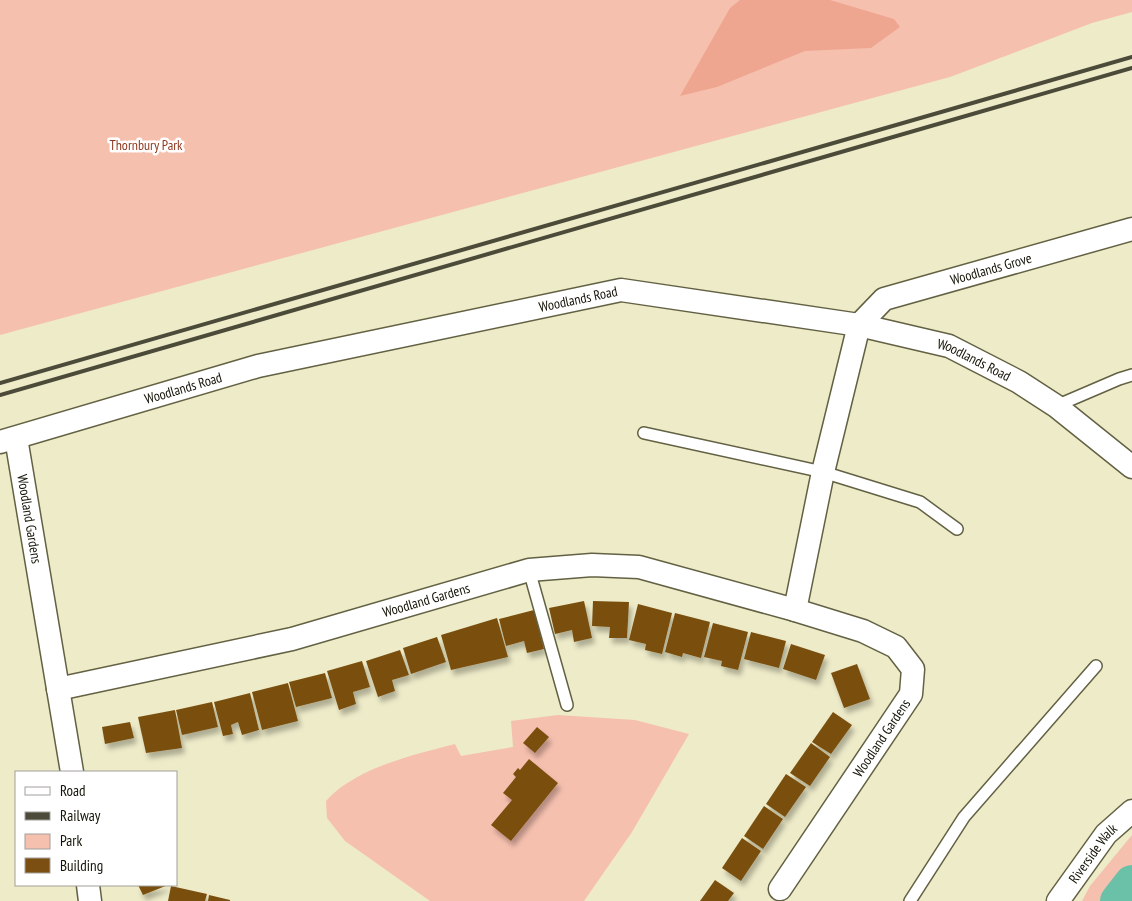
<svg xmlns="http://www.w3.org/2000/svg" width="1132" height="901" viewBox="0 0 1132 901" font-family="'PT Sans Narrow',sans-serif">
  <style>
    .green { fill: #f6c0af }
    .forest { fill: #efa690 }
    .lines { fill: none; stroke-linecap: round; stroke-linejoin: round }
    .river { stroke: #6bc1a7; stroke-width: 36 }
    .building { fill: #7a4f11; filter: url(#shadow) }
    .lane-casing { stroke: #636143; stroke-width: 14 }
    .street-casing { stroke: #636143; stroke-width: 25 }
    .lane { stroke: #fff; stroke-width: 11 }
    .street { stroke: #fff; stroke-width: 22 }
    .rail { stroke: #4c4b39; stroke-width: 4 }
    .labels { text-anchor: middle; stroke-width: 5; stroke-linejoin: round; paint-order: stroke }
    .park-label { font-size: 14px; fill: #8e391f; stroke: #fff }
    .street-label { font-size: 14px; fill: #131206; stroke: #fff }
  </style>
  <defs>
    <filter id="shadow"><feDropShadow dx="3" dy="5.5" stdDeviation="2.5" flood-color="#0004"/></filter>
  </defs>
  <rect width="100%" height="100%" fill="#edebc8"/>
  <g class="green">
    <path d="M 0,0 L 1132,0 L 1132,12 L 1092,23 L 950,77 L 0,335 Z"/>
    <path d="M 558,715 L 635,720 L 689,734 L 632,832 L 584,901 L 430,901 L 345,841 L 327,818 L 326,801 C 355,768 413,755 455,744 L 461,756 L 513,747 L 511,721 Z"/>
    <path d="M 1132,835 L 1132,870 L 1108,901 L 1082,901 L 1090,886 Z"/>
  </g>
  <path class="forest" d="M 740,0 L 830,0 L 894,19 L 900,27 L 871,48 L 805,51 L 717,87 L 680,96 L 730,8 Z"/>
  <g class="lines">
    <path class="river" d="M 1118,901 L 1132,883"/>
  </g>
  <g class="building">
    <path d="M 584,601 L 592,638 L 574,642 L 572,630 L 555,634 L 549,608 Z"/>
    <path d="M 593,601 L 629,602 L 627,638 L 609,638 L 610,627 L 592,626 Z"/>
    <path d="M 638,604 L 672,613 L 662,654 L 645,650 L 646,644 L 629,640 Z"/>
    <path d="M 534,610 L 544,649 L 527,653 L 524,641 L 506,646 L 499,619 Z"/>
    <path d="M 675,613 L 710,622 L 701,658 L 683,653 L 682,657 L 665,652 Z"/>
    <path d="M 497,618 L 508,657 L 451,670 L 441,635 Z"/>
    <path d="M 713,623 L 748,632 L 738,670 L 721,666 L 722,661 L 704,657 Z"/>
    <path d="M 751,632 L 786,641 L 779,668 L 744,659 Z"/>
    <path d="M 437,637 L 446,662 L 411,674 L 403,648 Z"/>
    <path d="M 791,644 L 825,655 L 816,680 L 783,669 Z"/>
    <path d="M 400,650 L 409,675 L 392,680 L 395,691 L 378,697 L 366,661 Z"/>
    <path d="M 362,661 L 370,687 L 353,692 L 356,704 L 339,710 L 327,671 Z"/>
    <path d="M 857,664 L 870,699 L 844,708 L 831,673 Z"/>
    <path d="M 325,673 L 332,698 L 296,707 L 289,682 Z"/>
    <path d="M 288,683 L 298,721 L 262,730 L 252,692 Z"/>
    <path d="M 250,693 L 259,730 L 242,735 L 238,722 L 231,725 L 233,734 L 223,736 L 214,702 Z"/>
    <path d="M 212,702 L 218,727 L 182,735 L 176,710 Z"/>
    <path d="M 175,710 L 182,748 L 146,753 L 138,717 Z"/>
    <path d="M 833,712 L 852,725 L 831,754 L 812,742 Z"/>
    <path d="M 130,722 L 134,738 L 105,744 L 102,727 Z"/>
    <path d="M 537,727 L 549,737 L 535,753 L 523,743 Z"/>
    <path d="M 811,743 L 830,757 L 810,786 L 790,773 Z"/>
    <path d="M 529,759 L 558,783 L 511,841 L 491,825 L 512,800 L 503,793 L 516,777 L 513,774 L 518,768 L 520,770 Z"/>
    <path d="M 786,774 L 806,787 L 785,817 L 766,804 Z"/>
    <path d="M 764,806 L 783,819 L 763,849 L 744,836 Z"/>
    <path d="M 742,838 L 761,851 L 741,881 L 722,868 Z"/>
    <path d="M 715,880 L 734,893 L 728,901 L 700,901 Z"/>
    <path d="M 138,885 L 168,885 L 143,895 Z"/>
    <path d="M 171,886 L 207,894 L 205,901 L 168,901 Z"/>
    <path d="M 209,895 L 230,900 L 230,901 L 208,901 Z"/>
  </g>
  <g class="lines">
    <g class="lane-casing">
      <g id="lane">
        <path d="M 1056,406 L 1119,379 L 1132,375"/>
        <path d="M 644,433 L 823,472 L 920,502 L 957,529"/>
        <path d="M 529,570 L 567,705"/>
        <path d="M 910,901 L 964,817 L 1096,666"/>
      </g>
    </g>
    <g class="street-casing">
      <g id="street">
        <path id="s1" d="M 16,438 L 72,772"/>
        <path id="s2" d="M 0,442 L 258,366 L 621,290 L 859,325 L 949,346 L 1019,382 L 1056,406 L 1132,467"/>
        <path id="s3" d="M 58,689 L 292,639 L 529,570 L 592,565 L 639,567 L 795,610"/>
        <path d="M 88,885 L 90,901"/>
        <path id="s4" d="M 780,889 L 911,694 L 913,669 L 896,647 L 863,631 L 795,610 L 823,472 L 859,325 L 884,299 L 1132,229"/>
        <path id="s5" d="M 1058,901 L 1106,834 L 1132,811"/>
      </g>
    </g>
    <use href="#lane" class="lane"/>
    <use href="#street" class="street"/>
    <g class="rail">
      <path d="M 0,383 L 1132,57"/>
      <path d="M 0,395 L 1132,68"/>
    </g>
  </g>
  <g class="labels">
    <g class="park-label">
      <text x="146" y="150">Thornbury Park</text>
    </g>
    <g class="street-label">
      <text dy="5" stroke="none"><textPath href="#s4" startOffset="835">Woodlands Grove</textPath></text>
      <text dy="5" stroke="none"><textPath href="#s2" startOffset="596">Woodlands Road</textPath></text>
      <text dy="5" stroke="none"><textPath href="#s2" startOffset="1001">Woodlands Road</textPath></text>
      <text dy="5" stroke="none"><textPath href="#s2" startOffset="191">Woodlands Road</textPath></text>
      <text dy="5" stroke="none"><textPath href="#s1" startOffset="82">Woodland Gardens</textPath></text>
      <text dy="5" stroke="none"><textPath href="#s3" startOffset="379">Woodland Gardens</textPath></text>
      <text dy="5" stroke="none"><textPath href="#s4" startOffset="182">Woodland Gardens</textPath></text>
      <text dy="5" stroke="none"><textPath href="#s5" startOffset="59">Riverside Walk</textPath></text>
    </g>
  </g>
  <rect x="15" y="771" width="162" height="115" fill="#ffffff" stroke="#a1a09b"/>
  <rect x="25" y="787" width="25" height="8" fill="#ffffff" stroke="#a1a09b"/>
  <text x="60" y="796" font-size="15" fill="#131206">Road</text>
  <rect x="25" y="812" width="25" height="8" fill="#4c4b39" stroke="#a1a09b"/>
  <text x="60" y="821" font-size="15" fill="#131206">Railway</text>
  <rect x="25" y="834" width="25" height="15" fill="#f6c0af" stroke="#a1a09b"/>
  <text x="60" y="846" font-size="15" fill="#131206">Park</text>
  <rect x="25" y="858" width="25" height="15" fill="#7a4f11" stroke="#a1a09b"/>
  <text x="60" y="871" font-size="15" fill="#131206">Building</text>
</svg>
